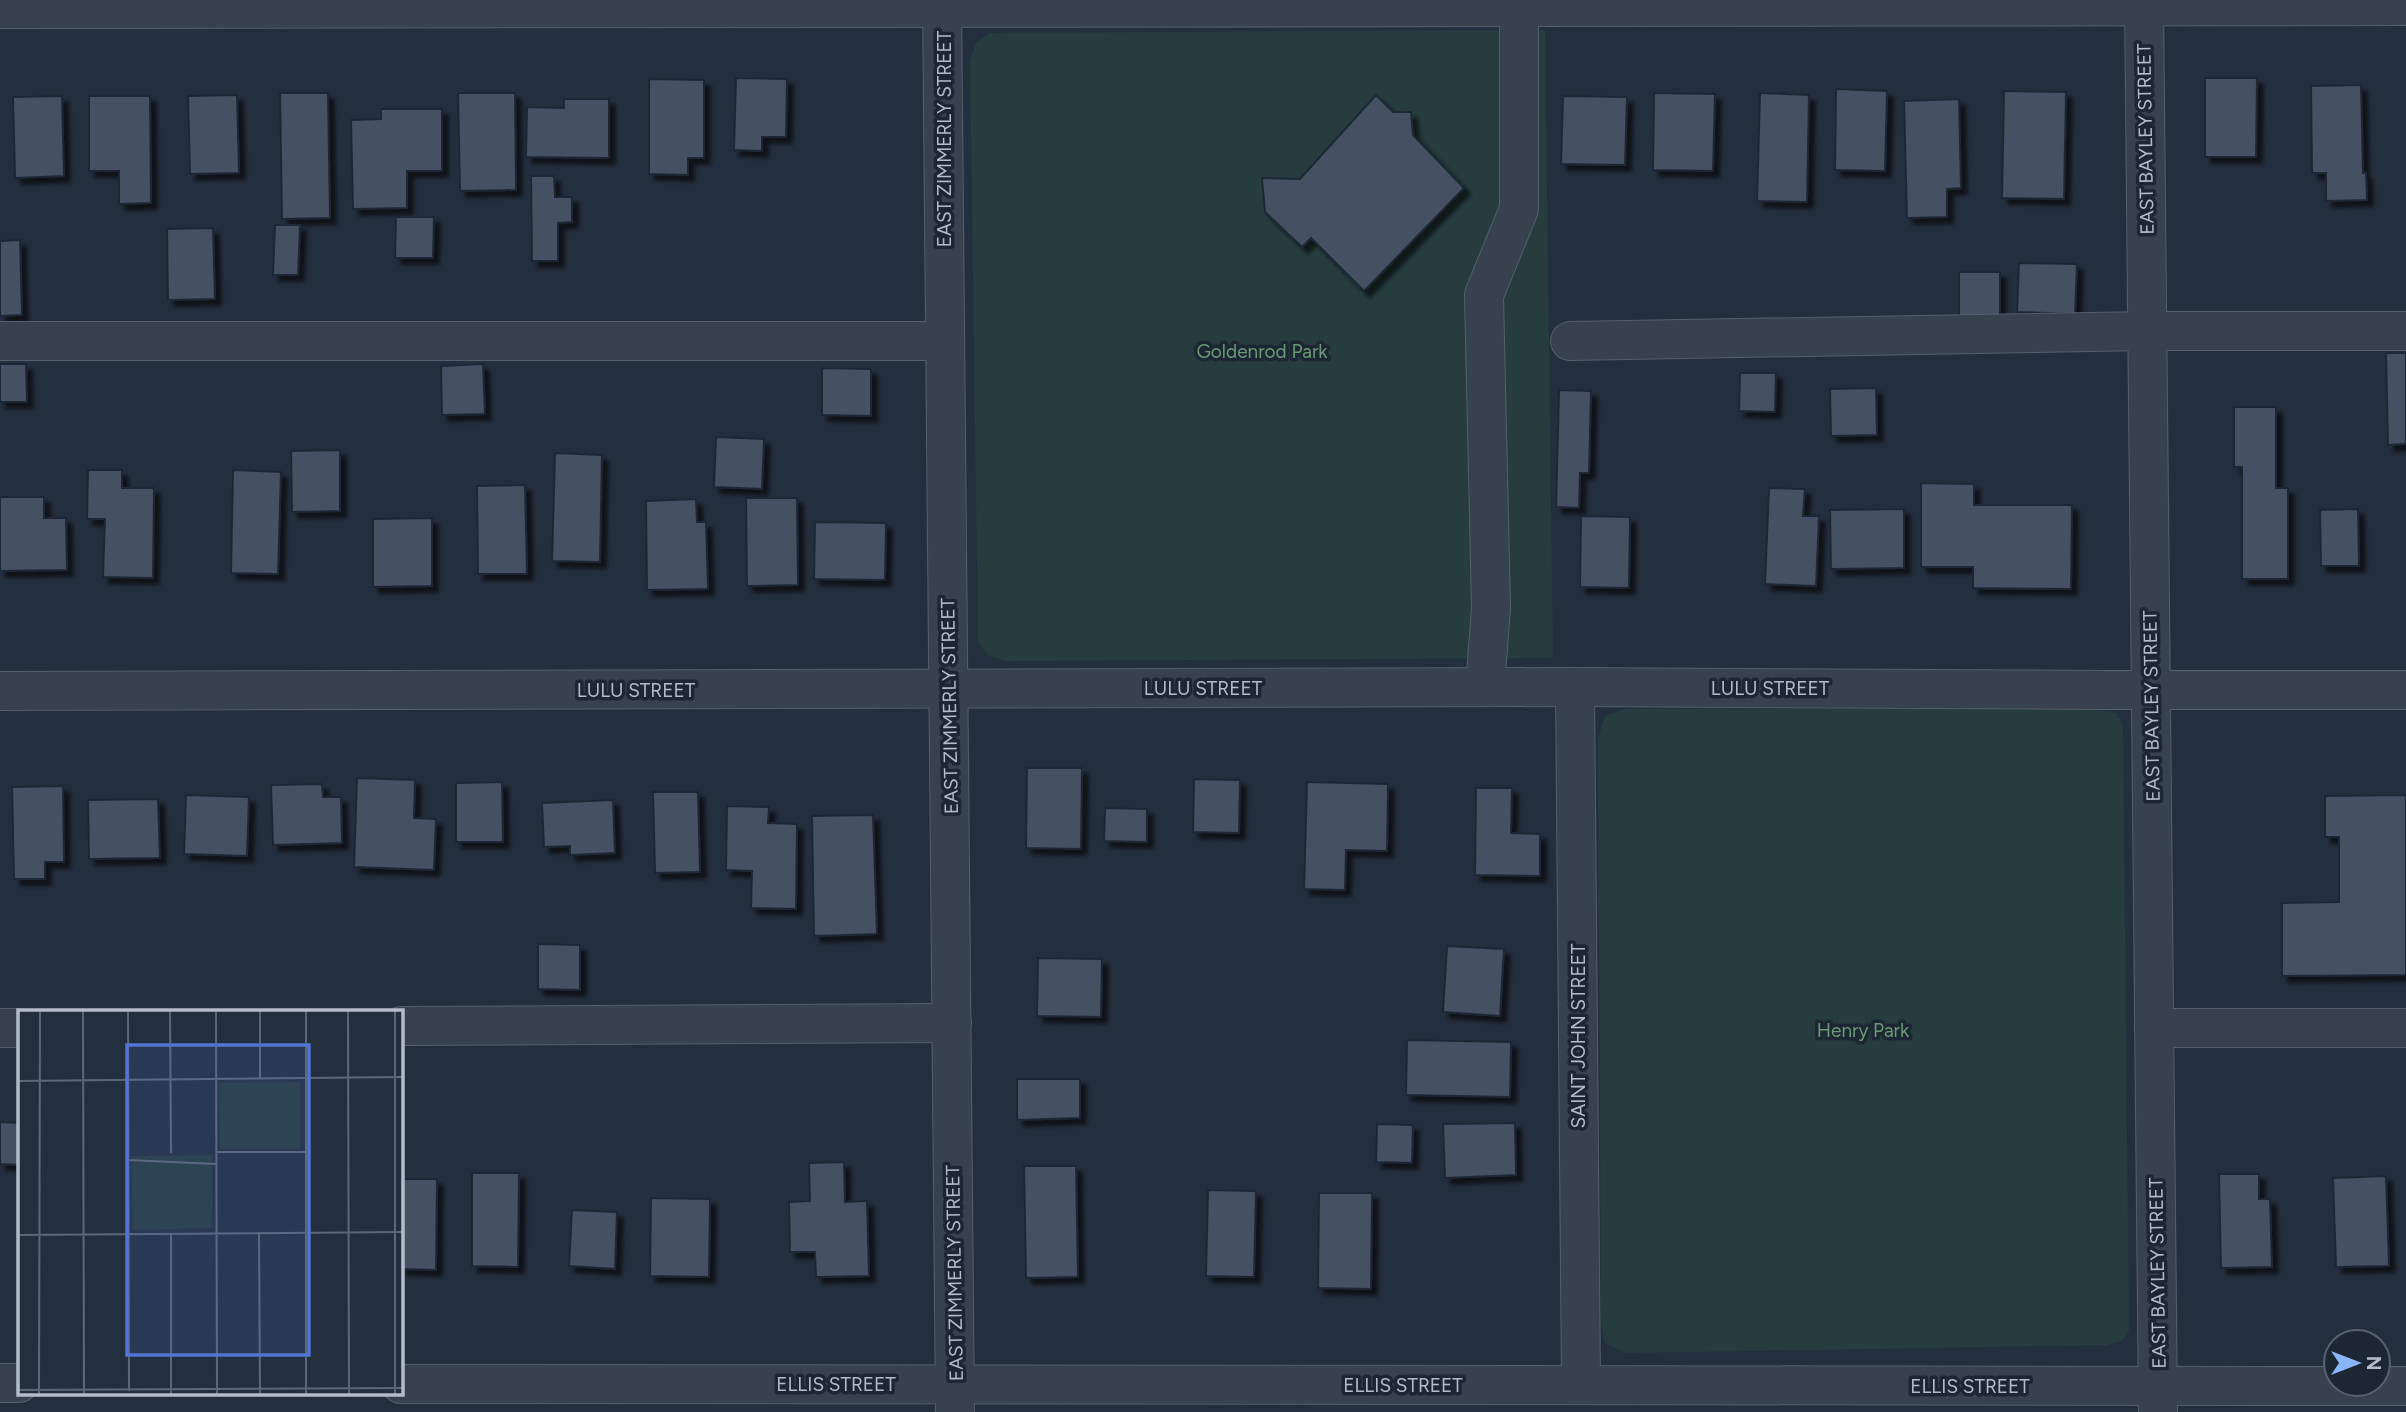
<svg xmlns="http://www.w3.org/2000/svg" width="2406" height="1412" viewBox="0 0 2406 1412" font-family="Figtree,sans-serif">
  <style>
    .green { fill: #263c3f }
    .building { fill: #455162; stroke: #1f2835; stroke-width: 2; filter: url(#shadow) }
    .lines { fill: none; stroke-linecap: round; stroke-linejoin: round }
    .minor-casing { stroke: #565f6c; stroke-width: 40 }
    .minor { stroke: #38414e; stroke-width: 38 }
    .labels { text-anchor: middle; stroke-width: 7; stroke-linejoin: round; paint-order: stroke }
    .street-label { font-size: 19px; fill: #b4bcc9; stroke: #1d2633 }
    .park-label { font-size: 19px; fill: #6b9a76; stroke: #1d2633 }
    .inset-road { fill: none; stroke: #5e6776; stroke-width: 2 }
    .view { fill: #5274d3; fill-opacity: 0.15; stroke: #5274d3; stroke-width: 3.5 }
    .inset-edge { fill: none; stroke: #b4bcc9; stroke-width: 3.5 }
  </style>
  <defs>
    <filter id="shadow"><feDropShadow dx="6" dy="6" stdDeviation="2" flood-color="#0009"/></filter>
  </defs>
  <rect width="100%" height="100%" fill="#242f3e"/>
  <g class="green">
    <path d="M 1545,30 L 1553,658 L 1005,661 L 987,655 L 978,641 L 970,61 L 976,43 L 990,33 Z"/>
    <path d="M 1625,709 L 2091,709 L 2116,713 L 2123,726 L 2129,1330 L 2122,1341 L 2107,1345 L 1625,1353 L 1605,1343 L 1601,1322 L 1598,738 L 1605,716 Z"/>
  </g>
  <g class="building">
    <path d="M 736,78 L 787,79 L 786,137 L 762,137 L 762,151 L 734,150 Z"/>
    <path d="M 2205,78 L 2257,78 L 2256,157 L 2205,157 Z"/>
    <path d="M 649,79 L 704,80 L 704,158 L 688,158 L 688,175 L 649,174 Z"/>
    <path d="M 2361,85 L 2363,173 L 2366,173 L 2367,200 L 2326,201 L 2326,173 L 2312,173 L 2311,86 Z"/>
    <path d="M 1836,89 L 1887,91 L 1885,171 L 1835,170 Z"/>
    <path d="M 2004,91 L 2066,92 L 2064,199 L 2002,198 Z"/>
    <path d="M 280,93 L 328,93 L 330,218 L 282,219 Z"/>
    <path d="M 458,93 L 515,93 L 516,190 L 460,191 Z"/>
    <path d="M 1654,93 L 1715,94 L 1713,171 L 1653,170 Z"/>
    <path d="M 1760,93 L 1809,95 L 1807,202 L 1757,201 Z"/>
    <path d="M 237,95 L 239,173 L 190,174 L 188,96 Z"/>
    <path d="M 1376,95 L 1393,112 L 1411,112 L 1413,135 L 1464,188 L 1364,291 L 1311,238 L 1302,247 L 1265,212 L 1262,178 L 1300,179 Z"/>
    <path d="M 62,96 L 64,176 L 15,178 L 13,97 Z"/>
    <path d="M 89,96 L 150,96 L 151,203 L 119,204 L 119,171 L 89,171 Z"/>
    <path d="M 1563,96 L 1627,97 L 1625,165 L 1561,164 Z"/>
    <path d="M 564,99 L 609,99 L 609,158 L 526,157 L 527,107 L 564,108 Z"/>
    <path d="M 1959,99 L 1961,188 L 1947,189 L 1947,217 L 1907,218 L 1904,101 Z"/>
    <path d="M 381,109 L 442,109 L 442,171 L 407,171 L 407,208 L 353,209 L 351,120 L 381,119 Z"/>
    <path d="M 531,176 L 554,176 L 555,197 L 572,197 L 572,222 L 558,223 L 558,261 L 532,261 Z"/>
    <path d="M 396,217 L 434,217 L 433,258 L 395,258 Z"/>
    <path d="M 275,225 L 300,225 L 298,275 L 273,275 Z"/>
    <path d="M 213,228 L 215,299 L 168,300 L 167,229 Z"/>
    <path d="M 20,240 L 22,315 L 0,316 L 0,241 Z"/>
    <path d="M 2019,263 L 2077,264 L 2075,314 L 2017,312 Z"/>
    <path d="M 1959,272 L 2000,272 L 2000,319 L 1959,318 Z"/>
    <path d="M 2386,353 L 2406,353 L 2406,444 L 2388,445 Z"/>
    <path d="M 0,364 L 26,364 L 27,402 L 0,402 Z"/>
    <path d="M 483,364 L 485,414 L 442,415 L 441,366 Z"/>
    <path d="M 822,368 L 871,369 L 871,416 L 822,415 Z"/>
    <path d="M 1740,373 L 1776,373 L 1775,412 L 1739,411 Z"/>
    <path d="M 1876,388 L 1877,435 L 1831,436 L 1830,389 Z"/>
    <path d="M 1559,390 L 1591,391 L 1589,473 L 1580,473 L 1579,508 L 1556,507 Z"/>
    <path d="M 2234,407 L 2276,407 L 2276,488 L 2288,488 L 2288,579 L 2242,579 L 2242,467 L 2234,467 Z"/>
    <path d="M 716,437 L 764,439 L 762,489 L 714,487 Z"/>
    <path d="M 340,450 L 340,511 L 292,512 L 291,451 Z"/>
    <path d="M 555,453 L 602,455 L 600,562 L 552,561 Z"/>
    <path d="M 88,470 L 122,470 L 122,488 L 154,488 L 153,578 L 103,577 L 105,519 L 87,519 Z"/>
    <path d="M 233,470 L 281,472 L 278,574 L 231,573 Z"/>
    <path d="M 1921,483 L 1974,484 L 1974,505 L 2072,505 L 2071,589 L 1973,588 L 1973,567 L 1921,567 Z"/>
    <path d="M 525,485 L 527,574 L 478,574 L 477,486 Z"/>
    <path d="M 1769,488 L 1805,489 L 1803,516 L 1819,516 L 1816,586 L 1765,584 Z"/>
    <path d="M 0,497 L 44,497 L 44,518 L 66,518 L 67,570 L 0,571 Z"/>
    <path d="M 746,498 L 797,498 L 798,585 L 747,586 Z"/>
    <path d="M 696,499 L 697,522 L 706,522 L 708,589 L 647,590 L 646,501 Z"/>
    <path d="M 1904,509 L 1904,568 L 1831,569 L 1830,510 Z"/>
    <path d="M 2358,509 L 2359,566 L 2321,566 L 2320,510 Z"/>
    <path d="M 1581,516 L 1630,517 L 1629,588 L 1580,587 Z"/>
    <path d="M 432,518 L 432,586 L 373,587 L 373,519 Z"/>
    <path d="M 815,522 L 886,523 L 885,580 L 814,579 Z"/>
    <path d="M 1027,768 L 1082,768 L 1081,849 L 1026,848 Z"/>
    <path d="M 357,778 L 415,780 L 414,818 L 436,819 L 434,870 L 354,867 Z"/>
    <path d="M 1194,779 L 1240,780 L 1239,833 L 1193,832 Z"/>
    <path d="M 502,782 L 503,842 L 456,842 L 456,783 Z"/>
    <path d="M 1307,782 L 1388,784 L 1387,851 L 1346,850 L 1345,890 L 1304,889 Z"/>
    <path d="M 322,784 L 323,797 L 341,797 L 342,843 L 273,845 L 271,785 Z"/>
    <path d="M 63,786 L 64,862 L 45,862 L 45,879 L 14,879 L 12,787 Z"/>
    <path d="M 1476,788 L 1512,788 L 1511,833 L 1540,834 L 1540,876 L 1475,875 Z"/>
    <path d="M 653,792 L 698,792 L 700,872 L 655,873 Z"/>
    <path d="M 186,795 L 249,797 L 247,856 L 184,854 Z"/>
    <path d="M 2406,795 L 2406,975 L 2282,976 L 2282,903 L 2339,902 L 2339,837 L 2325,837 L 2325,796 Z"/>
    <path d="M 158,799 L 160,858 L 89,859 L 88,800 Z"/>
    <path d="M 613,800 L 615,853 L 570,855 L 570,846 L 544,847 L 542,803 Z"/>
    <path d="M 727,806 L 769,807 L 768,823 L 797,824 L 796,909 L 751,908 L 752,871 L 726,870 Z"/>
    <path d="M 1105,808 L 1147,809 L 1147,842 L 1104,841 Z"/>
    <path d="M 873,815 L 877,934 L 814,936 L 812,816 Z"/>
    <path d="M 538,944 L 580,945 L 580,990 L 538,989 Z"/>
    <path d="M 1447,946 L 1504,949 L 1500,1016 L 1443,1012 Z"/>
    <path d="M 1038,958 L 1102,959 L 1101,1017 L 1037,1016 Z"/>
    <path d="M 1407,1040 L 1511,1042 L 1510,1097 L 1406,1095 Z"/>
    <path d="M 1017,1079 L 1080,1079 L 1080,1118 L 1017,1120 Z"/>
    <path d="M 0,1122 L 19,1123 L 19,1165 L 0,1164 Z"/>
    <path d="M 1515,1123 L 1516,1175 L 1445,1178 L 1443,1124 Z"/>
    <path d="M 1377,1124 L 1413,1125 L 1412,1163 L 1376,1162 Z"/>
    <path d="M 844,1162 L 845,1202 L 867,1201 L 869,1276 L 816,1277 L 815,1252 L 790,1252 L 789,1202 L 810,1201 L 809,1163 Z"/>
    <path d="M 1024,1166 L 1076,1166 L 1078,1277 L 1026,1278 Z"/>
    <path d="M 472,1173 L 519,1173 L 518,1267 L 472,1266 Z"/>
    <path d="M 2219,1174 L 2259,1174 L 2259,1199 L 2270,1199 L 2272,1267 L 2221,1268 Z"/>
    <path d="M 2386,1176 L 2389,1266 L 2336,1267 L 2333,1178 Z"/>
    <path d="M 401,1179 L 437,1179 L 436,1270 L 401,1269 Z"/>
    <path d="M 1208,1190 L 1256,1191 L 1254,1277 L 1206,1276 Z"/>
    <path d="M 1319,1193 L 1372,1193 L 1371,1289 L 1318,1288 Z"/>
    <path d="M 651,1198 L 710,1199 L 709,1277 L 650,1276 Z"/>
    <path d="M 572,1210 L 617,1212 L 615,1269 L 569,1266 Z"/>
  </g>
  <g class="lines">
    <g class="minor-casing">
      <g id="minor">
        <path d="M 942,0 L 955,1412"/>
        <path d="M 2144,0 L 2158,1412"/>
        <path d="M 0,9 L 2406,6"/>
        <path d="M 0,341 L 945,341"/>
        <path d="M 1570,341 L 2147,331 L 2406,331"/>
        <path d="M 1485,687 L 1491,608 L 1484,295 L 1519,209 L 1519,6"/>
        <path d="M 1575,687 L 1581,1385"/>
        <path d="M 0,691 L 1575,687 L 2107,690 L 2406,690"/>
        <path d="M 401,1026 L 952,1023"/>
        <path d="M 0,1028 L 19,1028"/>
        <path d="M 2154,1028 L 2406,1028"/>
        <path d="M 0,1383 L 19,1383"/>
        <path d="M 401,1384 L 2406,1386"/>
      </g>
    </g>
    <use href="#minor" class="minor"/>
  </g>
  <g class="labels">
    <g class="street-label">
      <text transform="translate(944 139) rotate(-90)" y="7">EAST ZIMMERLY STREET</text>
      <text transform="translate(2145 139) rotate(-91)" y="7">EAST BAYLEY STREET</text>
      <text x="1203" y="695">LULU STREET</text>
      <text x="1770" y="695">LULU STREET</text>
      <text x="636" y="697">LULU STREET</text>
      <text transform="translate(949 706) rotate(-91)" y="7">EAST ZIMMERLY STREET</text>
      <text transform="translate(2151 706) rotate(-91)" y="7">EAST BAYLEY STREET</text>
      <text transform="translate(1578 1036) rotate(-90)" y="7">SAINT JOHN STREET</text>
      <text transform="translate(954 1273) rotate(-91)" y="7">EAST ZIMMERLY STREET</text>
      <text transform="translate(2157 1273) rotate(-91)" y="7">EAST BAYLEY STREET</text>
      <text x="836" y="1391">ELLIS STREET</text>
      <text x="1403" y="1392">ELLIS STREET</text>
      <text x="1970" y="1393">ELLIS STREET</text>
    </g>
    <g class="park-label">
      <text x="1262" y="358">Goldenrod Park</text>
      <text x="1863" y="1037">Henry Park</text>
    </g>
  </g>
  <g transform="translate(18 1010)">
    <rect width="385" height="385" fill="#242f3e"/>
    <path d="M 282,72 L 282,139 L 202,139 L 201,73 ZM 194,145 L 194,218 L 115,220 L 113,146 Z" fill="#263c3f"/>
    <path class="inset-road" d="M 65,1 L 66,384M 110,1 L 111,381M 152,1 L 153,143M 198,1 L 199,384M 242,1 L 242,68M 330,1 L 331,384M 377,1 L 377,384M 0,71 L 385,67M 198,142 L 288,142M 110,150 L 198,154M 241,223 L 242,384M 153,224 L 153,384M 0,225 L 385,222M 0,380 L 385,378M 21,384 L 22,1M 288,384 L 288,1"/>
    <path class="view" d="M 109,35 L 291,35 L 291,345 L 109,345 Z"/>
    <rect width="385" height="385" class="inset-edge"/>
  </g>
  <g transform="translate(2357 1363) rotate(90)"><circle r="33" fill="#1d2633" stroke="#59626f" stroke-width="2"/>
  <path d="M0-5L12 26L0 18L-12 26Z" fill="#8ab4f8"/>
  <text y="-10" font-size="19" font-weight="bold" text-anchor="middle" fill="#b4bcc9">N</text>
  </g>
</svg>
